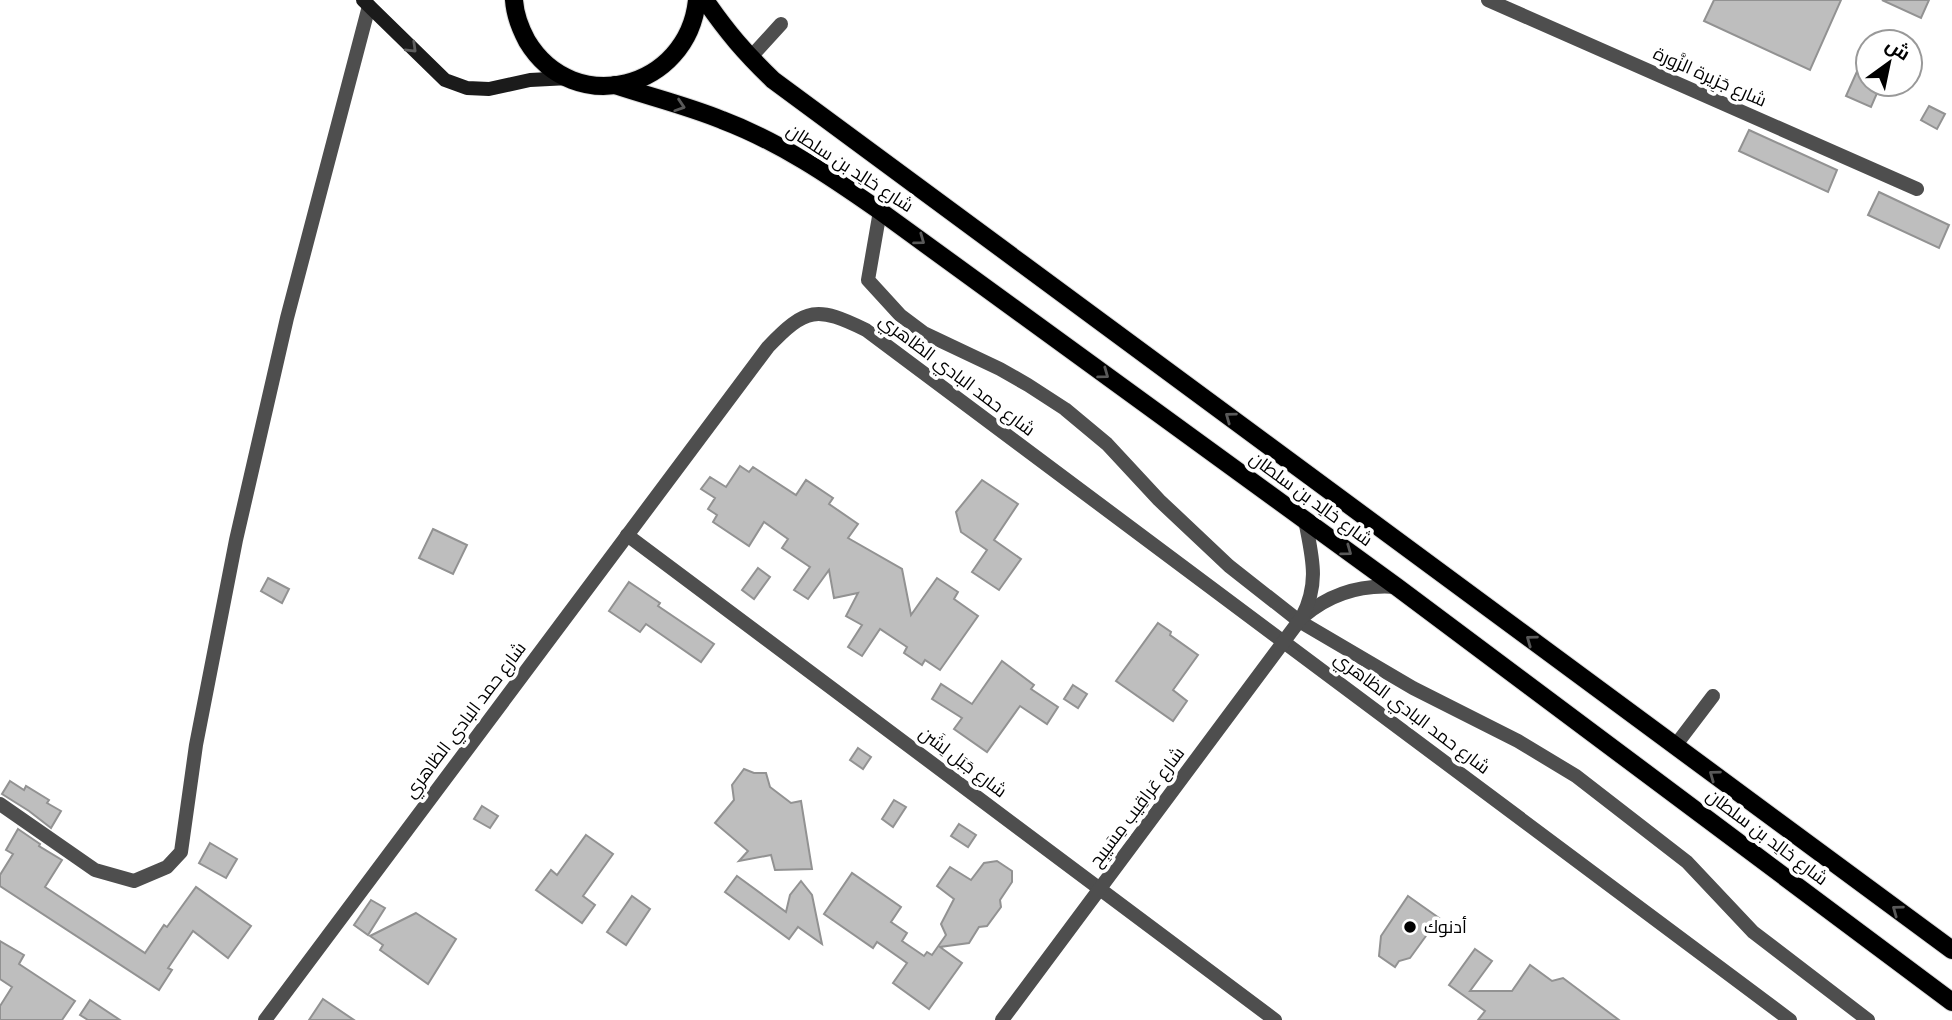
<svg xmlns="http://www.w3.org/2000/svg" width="1952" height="1020" viewBox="0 0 1952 1020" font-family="'Public Sans',Cairo,sans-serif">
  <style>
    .building { fill: #bebebe; stroke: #929292; stroke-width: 2 }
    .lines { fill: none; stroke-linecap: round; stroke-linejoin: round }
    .primary-casing { stroke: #dbdbdb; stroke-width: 20 }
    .street { stroke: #4e4e4e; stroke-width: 14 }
    .secondary { stroke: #1b1b1b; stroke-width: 14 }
    .primary { stroke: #000; stroke-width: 18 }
    .oneway { stroke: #5f5f5f }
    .oneway2 { stroke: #595959 }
    .poi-dot { fill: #000; stroke: #fff; stroke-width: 2.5 }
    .labels { text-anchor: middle; stroke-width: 7; stroke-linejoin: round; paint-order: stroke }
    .street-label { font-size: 18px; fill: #000; stroke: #fff }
    .poi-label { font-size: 18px; fill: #000; stroke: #fff; text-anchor: start }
  </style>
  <rect width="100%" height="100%" fill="#fff"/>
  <g class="building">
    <path d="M 1714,0 L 1841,0 L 1810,70 L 1704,21 Z"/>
    <path d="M 1882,0 L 1929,0 L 1921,18 Z"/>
    <path d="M 1868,47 L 1868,84 L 1881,84 L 1871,107 L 1846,96 Z"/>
    <path d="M 1929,106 L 1945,114 L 1937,129 L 1921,120 Z"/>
    <path d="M 1749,130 L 1837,170 L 1828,192 L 1739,151 Z"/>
    <path d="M 1879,192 L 1949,225 L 1939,248 L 1868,215 Z"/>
    <path d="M 740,466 L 749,472 L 753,467 L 796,495 L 806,480 L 833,498 L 829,504 L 858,524 L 848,538 L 902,569 L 911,615 L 937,578 L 958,592 L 954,599 L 978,616 L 940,670 L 925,660 L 922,665 L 904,653 L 907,647 L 880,629 L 862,656 L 848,647 L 862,625 L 846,616 L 858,593 L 834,598 L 829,570 L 808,599 L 794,590 L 810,567 L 782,548 L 788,539 L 764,522 L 749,546 L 713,522 L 717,515 L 708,509 L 715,498 L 701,489 L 710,477 L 726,487 Z"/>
    <path d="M 982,480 L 1018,504 L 994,540 L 1021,559 L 999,590 L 972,572 L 987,550 L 961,532 L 956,512 Z"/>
    <path d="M 433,529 L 467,545 L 453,574 L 419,558 Z"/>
    <path d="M 758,568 L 770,577 L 754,599 L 742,590 Z"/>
    <path d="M 268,578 L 289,589 L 282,603 L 261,591 Z"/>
    <path d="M 629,582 L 660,603 L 658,606 L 714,644 L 701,662 L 646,624 L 640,632 L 609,611 Z"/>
    <path d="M 1158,623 L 1171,632 L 1170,635 L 1198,655 L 1173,690 L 1187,701 L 1173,721 L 1116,681 Z"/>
    <path d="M 1002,661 L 1034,685 L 1031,689 L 1058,707 L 1047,724 L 1020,706 L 987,752 L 954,729 L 962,718 L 932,699 L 941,684 L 972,704 Z"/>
    <path d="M 1073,685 L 1087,694 L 1078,708 L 1064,699 Z"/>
    <path d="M 858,748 L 871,757 L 863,769 L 850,760 Z"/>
    <path d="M 744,769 L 754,773 L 766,773 L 770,787 L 791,803 L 801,801 L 812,869 L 775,870 L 771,855 L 739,861 L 748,851 L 715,823 L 734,800 L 732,785 Z"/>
    <path d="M 10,781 L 24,790 L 26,786 L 49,800 L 47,803 L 61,811 L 51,828 L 29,811 L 2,794 Z"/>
    <path d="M 894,800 L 906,807 L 893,827 L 882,819 Z"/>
    <path d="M 482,806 L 498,816 L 490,828 L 474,819 Z"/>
    <path d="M 959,824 L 976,835 L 968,847 L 951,836 Z"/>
    <path d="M 18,829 L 40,844 L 39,846 L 62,860 L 45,887 L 145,953 L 164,925 L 167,927 L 196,887 L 251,926 L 228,958 L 193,931 L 168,968 L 172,970 L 159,990 L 0,886 L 0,875 L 13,854 L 6,850 Z"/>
    <path d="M 586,835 L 613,854 L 583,896 L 595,905 L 582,923 L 536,890 L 551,870 L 557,875 Z"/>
    <path d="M 210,843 L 237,859 L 226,878 L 199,863 Z"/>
    <path d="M 997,861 L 1012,871 L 1012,882 L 1000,900 L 1001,907 L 987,926 L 979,927 L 969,943 L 940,947 L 962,963 L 929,1009 L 893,983 L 907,963 L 877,942 L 873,948 L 824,914 L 852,873 L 901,907 L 891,922 L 907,933 L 902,941 L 924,956 L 927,952 L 932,955 L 946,935 L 941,924 L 954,899 L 937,886 L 950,867 L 971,880 L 984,863 Z"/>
    <path d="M 737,876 L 786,912 L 790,895 L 801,881 L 812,895 L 822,944 L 798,927 L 789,939 L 725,892 Z"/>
    <path d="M 632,896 L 650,909 L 626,945 L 607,932 Z"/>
    <path d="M 1408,896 L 1439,918 L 1410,958 L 1399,961 L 1395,967 L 1379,956 L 1381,936 Z"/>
    <path d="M 371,900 L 385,908 L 368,935 L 354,925 Z"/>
    <path d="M 416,913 L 456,939 L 428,984 L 380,950 L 383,945 L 370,936 Z"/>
    <path d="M 0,941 L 24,955 L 19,964 L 75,1001 L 62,1020 L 0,1020 L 0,1006 L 12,987 L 0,979 Z"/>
    <path d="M 1475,949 L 1492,961 L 1470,991 L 1512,991 L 1530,965 L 1552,981 L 1563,978 L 1619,1020 L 1478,1020 L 1485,1011 L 1449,985 Z"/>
    <path d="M 323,999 L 354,1020 L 309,1020 Z"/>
    <path d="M 90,1000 L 120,1020 L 88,1020 L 80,1015 Z"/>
  </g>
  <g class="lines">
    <g class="primary-casing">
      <g id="primary">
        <path d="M 514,0 C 515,15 520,28 527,41 C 574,119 688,89 697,0"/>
        <path d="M 705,0 C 727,32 745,53 773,80 L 1952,950"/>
        <path d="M 615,85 C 651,97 688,106 722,120 C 780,142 830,176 880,211 L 1397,587 L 1952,1002"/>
      </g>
    </g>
    <g class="street">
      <path d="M 1488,0 L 1917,189"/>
      <path d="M 750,58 L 781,24"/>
      <path d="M 880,211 L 868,280 L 900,315 L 924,333 L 1000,369 L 1028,385 L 1065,409 L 1107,444 L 1159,500 L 1229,566 L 1299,621 L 1413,688 L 1518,741 L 1576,776 L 1687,862 L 1753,932 L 1868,1020"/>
      <path d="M 627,535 L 1275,1020"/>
      <path d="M 1304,616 C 1331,593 1361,584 1397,587"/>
      <path d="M 1675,746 L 1713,696"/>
      <path d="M 0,804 L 95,870 L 134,881 L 167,867 L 181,852 L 196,745 L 236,540 L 287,318 L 369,6"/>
      <path d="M 265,1020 L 768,347 C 806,307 817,306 866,330 L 1790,1020"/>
      <path d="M 1002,1020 L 1302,617 C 1320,582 1312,557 1305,520"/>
    </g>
    <path class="secondary" d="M 363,0 L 445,80 L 467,88 L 489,89 L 530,80 L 569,78"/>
    <use href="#primary" class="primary"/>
  </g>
  <defs><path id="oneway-chevron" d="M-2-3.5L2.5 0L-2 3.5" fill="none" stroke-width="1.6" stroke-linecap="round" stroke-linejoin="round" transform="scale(1.75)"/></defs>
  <use class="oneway" href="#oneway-chevron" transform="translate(412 48) rotate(44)"/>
  <g class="oneway2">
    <use href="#oneway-chevron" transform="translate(680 106) rotate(18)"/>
    <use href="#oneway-chevron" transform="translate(920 240) rotate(36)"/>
    <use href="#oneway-chevron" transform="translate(1104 374) rotate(36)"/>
    <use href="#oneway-chevron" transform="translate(1230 417) rotate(-144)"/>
    <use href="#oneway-chevron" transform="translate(1347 551) rotate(36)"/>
    <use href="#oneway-chevron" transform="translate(1531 640) rotate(-144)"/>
    <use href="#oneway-chevron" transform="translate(1714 775) rotate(-144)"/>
    <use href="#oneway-chevron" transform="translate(1897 910) rotate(-144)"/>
  </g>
  <circle class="poi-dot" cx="1410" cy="927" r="7"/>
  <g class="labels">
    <g class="street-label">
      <text transform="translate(1710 77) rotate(24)" y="6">شارع جَزِيرة الزَّورة</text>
      <text transform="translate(850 168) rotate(33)" y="6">شارع خالِد بن سلطان</text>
      <text transform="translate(957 375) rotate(37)" y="6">شارع حمد البادي الظاهري</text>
      <text transform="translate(1311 499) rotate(36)" y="6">شارع خالِد بن سلطان</text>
      <text transform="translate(1412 713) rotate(37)" y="6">شارع حمد البادي الظاهري</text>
      <text transform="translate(465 720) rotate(-53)" y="6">شارع حمد البادي الظاهري</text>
      <text transform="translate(963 762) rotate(37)" y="6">شارع جَبَل لِشَن</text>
      <text transform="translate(1137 807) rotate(-53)" y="6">شارع عَراقِيب مِسَيبِح</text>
      <text transform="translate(1767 837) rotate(37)" y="6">شارع خالِد بن سلطان</text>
    </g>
    <g class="poi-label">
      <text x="1424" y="933">أدنوك</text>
    </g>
  </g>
  <g transform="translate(1889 63) rotate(33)"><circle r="33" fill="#ffffff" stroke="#999999" stroke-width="2"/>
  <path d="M0-5L12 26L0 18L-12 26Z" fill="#000000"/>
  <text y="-10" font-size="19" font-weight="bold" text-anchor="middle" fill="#000000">ش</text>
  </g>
</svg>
